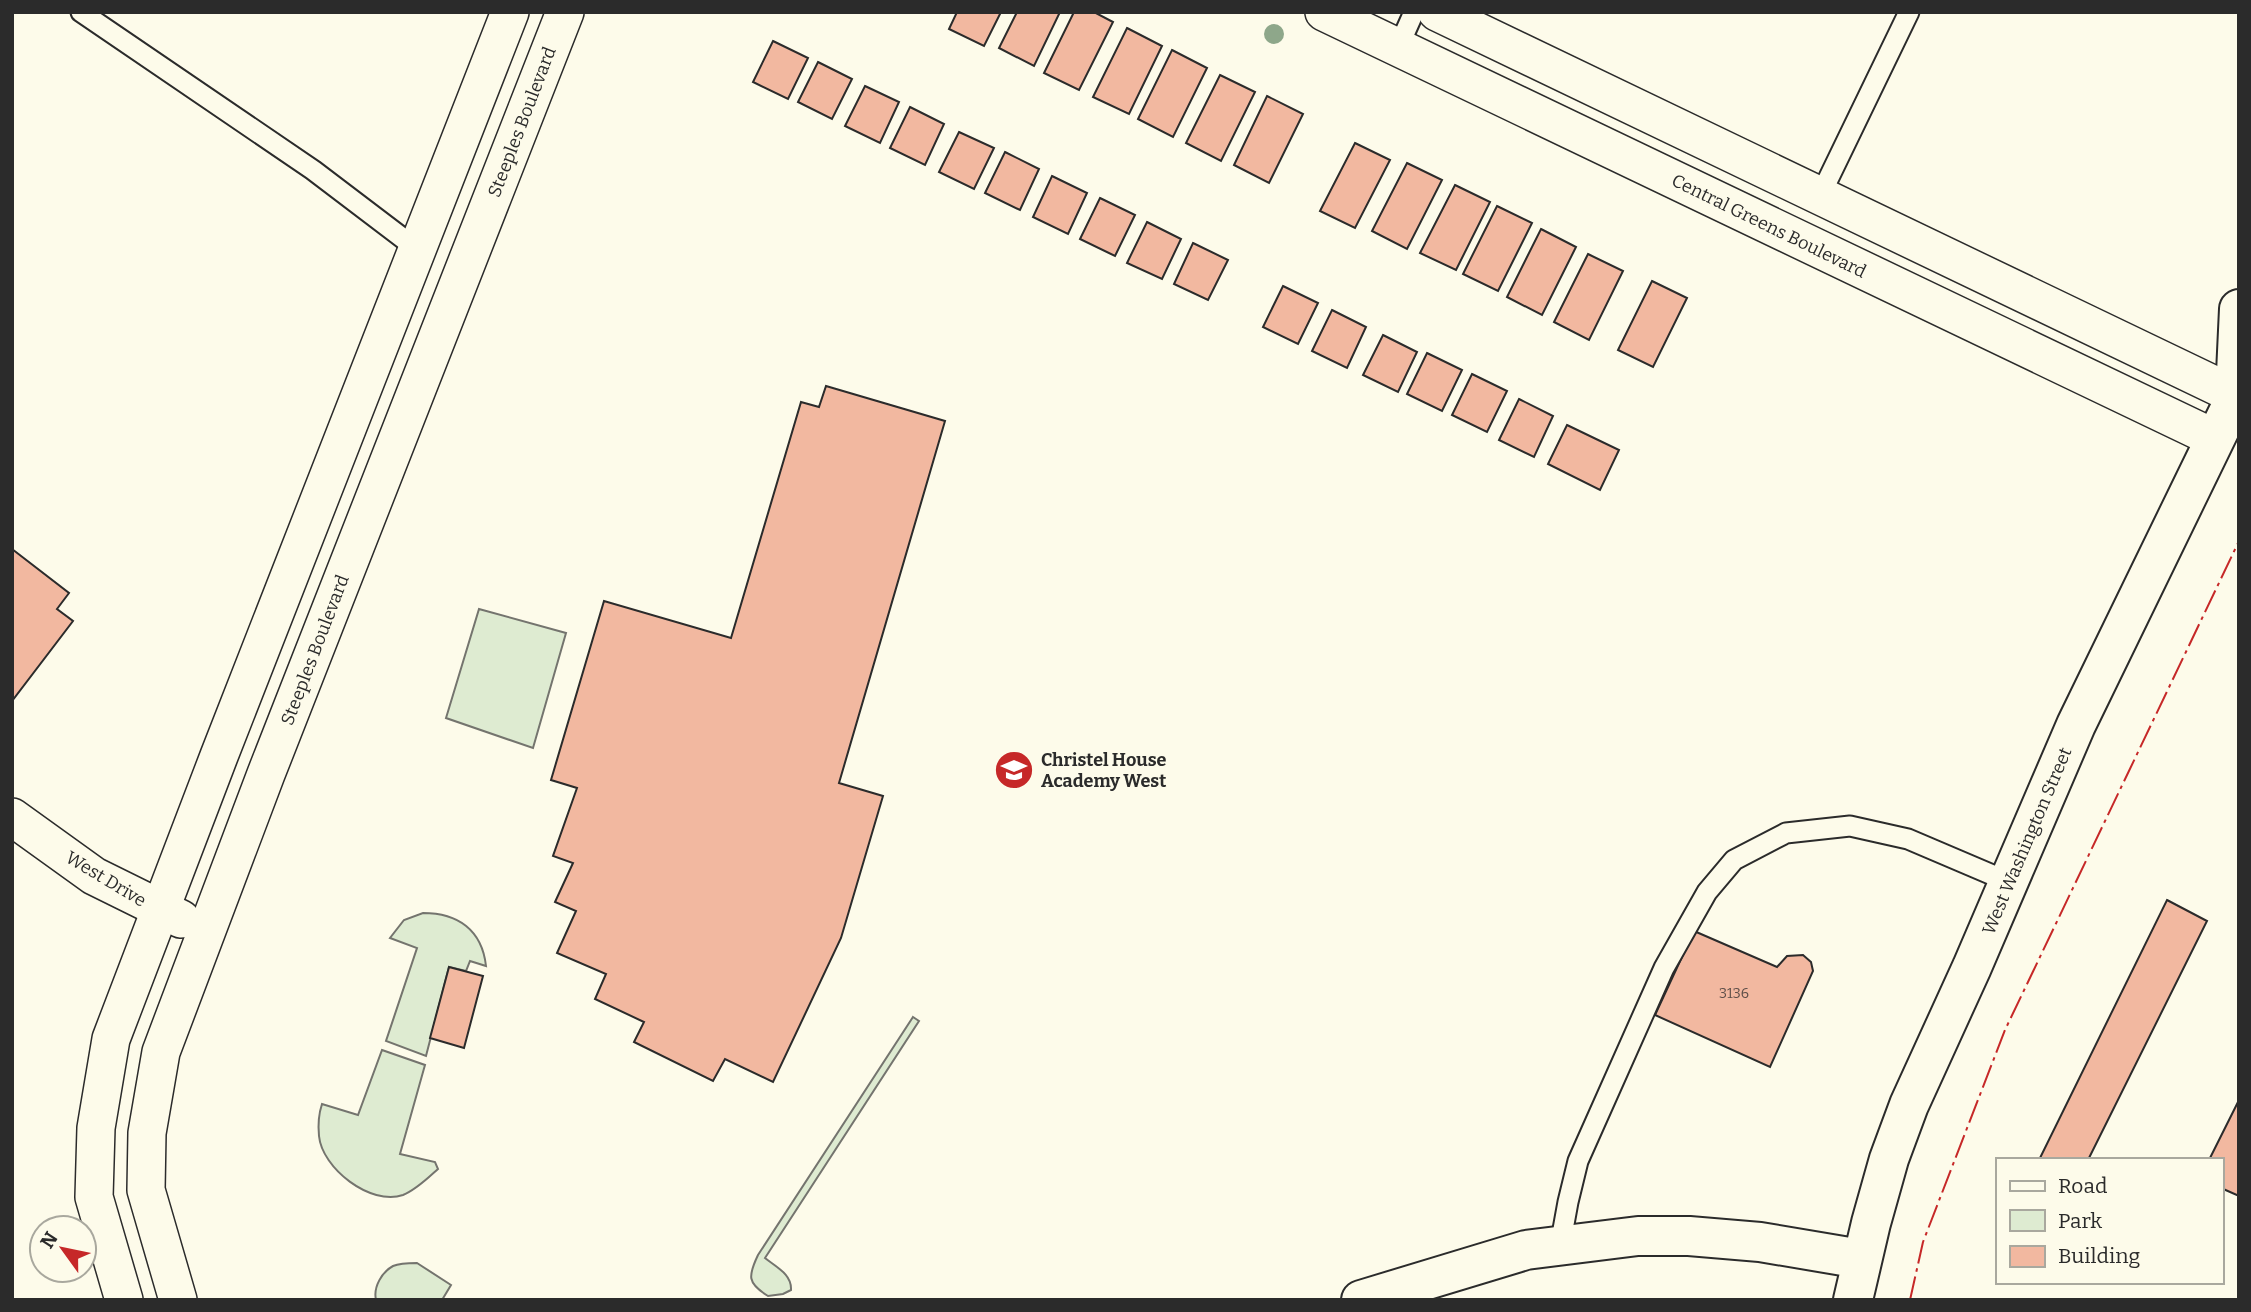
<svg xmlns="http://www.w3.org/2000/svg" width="2251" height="1312" viewBox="0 0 2251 1312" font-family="Bitter,serif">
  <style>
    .green { fill: #deebd1; stroke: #74746e; stroke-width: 2 }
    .building { fill: #f2b8a0; stroke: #2b2b2b; stroke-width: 2 }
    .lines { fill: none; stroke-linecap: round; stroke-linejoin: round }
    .lane-casing { stroke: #2b2b2b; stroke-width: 23 }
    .street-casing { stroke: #2b2b2b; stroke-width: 40 }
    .secondary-casing { stroke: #2b2b2b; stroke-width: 42 }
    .primary-casing { stroke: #2b2b2b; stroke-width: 42 }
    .lane { stroke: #fdfbea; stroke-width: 19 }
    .street { stroke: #fdfbea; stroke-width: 37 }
    .secondary { stroke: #fdfbea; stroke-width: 38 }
    .primary { stroke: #fdfbea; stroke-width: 38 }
    .power { stroke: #c62828; stroke-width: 2; stroke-dasharray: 24 5 3.5 5; stroke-linecap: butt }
    .tree { fill: #8ea78a }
    .labels { text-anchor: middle; stroke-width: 5; stroke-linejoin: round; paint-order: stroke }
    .number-label { font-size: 14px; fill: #5d4e48 }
    .street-label { font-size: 18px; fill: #2b2b2b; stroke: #fdfbea }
    .poi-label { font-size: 18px; font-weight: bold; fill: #2b2b2b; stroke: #fdfbea; text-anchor: start }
  </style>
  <rect width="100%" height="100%" fill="#fdfbea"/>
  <g class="green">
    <path d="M 479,609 L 566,633 L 533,748 L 446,718 Z"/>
    <path d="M 423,913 C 458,913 482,930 486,966 L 470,961 L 466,971 L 449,967 L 426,1056 L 386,1041 L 417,948 L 390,938 L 404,920 Z"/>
    <path d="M 913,1017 L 919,1021 L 765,1258 C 776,1267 792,1274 791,1290 L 783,1294 L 768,1296 C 747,1283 748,1276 758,1255 Z"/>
    <path d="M 382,1050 L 425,1065 L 400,1154 L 435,1162 L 438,1169 C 428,1178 416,1190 403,1195 C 370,1206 322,1168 319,1136 C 318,1126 319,1113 322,1104 L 358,1115 Z"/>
    <path d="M 417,1263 L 451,1285 L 442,1300 L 376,1300 C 373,1287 382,1272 393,1266 C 400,1263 409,1263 417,1263 Z"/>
  </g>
  <g class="building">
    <path d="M 957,12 L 1001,12 L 984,46 L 949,29 Z"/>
    <path d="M 1017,12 L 1060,12 L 1034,66 L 999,48 Z"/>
    <path d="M 1074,12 L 1094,12 L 1113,22 L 1079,90 L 1044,73 Z"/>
    <path d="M 1127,28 L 1162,46 L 1129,114 L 1093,97 Z"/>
    <path d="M 773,41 L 808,58 L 788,99 L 753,82 Z"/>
    <path d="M 1172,50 L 1207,68 L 1173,137 L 1138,119 Z"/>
    <path d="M 818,62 L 852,79 L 832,119 L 798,102 Z"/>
    <path d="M 1220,75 L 1255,92 L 1221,161 L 1186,143 Z"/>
    <path d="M 865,86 L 899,102 L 880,143 L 845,126 Z"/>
    <path d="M 1267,96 L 1303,114 L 1269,183 L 1234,165 Z"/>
    <path d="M 910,107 L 944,124 L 925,165 L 890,148 Z"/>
    <path d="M 959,132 L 994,148 L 974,189 L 939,172 Z"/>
    <path d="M 1355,143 L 1390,160 L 1355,228 L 1320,211 Z"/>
    <path d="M 1005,152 L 1039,169 L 1020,210 L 985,193 Z"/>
    <path d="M 1407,163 L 1442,180 L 1407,249 L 1372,231 Z"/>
    <path d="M 1052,176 L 1087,193 L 1068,234 L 1033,217 Z"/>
    <path d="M 1455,185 L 1490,202 L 1456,270 L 1420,253 Z"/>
    <path d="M 1100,198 L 1135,215 L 1115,256 L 1080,239 Z"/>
    <path d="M 1497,206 L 1532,223 L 1498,291 L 1463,274 Z"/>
    <path d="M 1147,222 L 1181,239 L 1162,279 L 1127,263 Z"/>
    <path d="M 1541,229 L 1576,247 L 1542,315 L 1507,297 Z"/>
    <path d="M 1193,243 L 1228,260 L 1208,300 L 1174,284 Z"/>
    <path d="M 1588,254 L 1623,271 L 1589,340 L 1554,322 Z"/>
    <path d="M 1652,281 L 1687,298 L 1653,367 L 1618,350 Z"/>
    <path d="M 1283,286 L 1318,303 L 1298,344 L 1263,327 Z"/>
    <path d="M 1332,310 L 1366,327 L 1347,368 L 1312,351 Z"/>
    <path d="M 1383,335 L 1417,352 L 1398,392 L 1363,375 Z"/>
    <path d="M 1427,353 L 1462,370 L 1442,411 L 1407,394 Z"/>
    <path d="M 1472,374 L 1507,391 L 1487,432 L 1452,415 Z"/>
    <path d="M 826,386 L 945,421 L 839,783 L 883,796 L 841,938 L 773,1082 L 725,1059 L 713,1081 L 634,1042 L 644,1022 L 595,999 L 606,974 L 557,953 L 576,911 L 555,902 L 573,863 L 553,856 L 577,788 L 551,780 L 604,601 L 731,638 L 801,402 L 819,407 Z"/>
    <path d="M 1519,399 L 1553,416 L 1534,457 L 1499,440 Z"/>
    <path d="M 1567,425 L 1619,450 L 1600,490 L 1548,464 Z"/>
    <path d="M 12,549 L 69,593 L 57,609 L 73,621 L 12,701 Z"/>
    <path d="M 2167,900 L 2207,921 L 2088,1160 L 2039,1160 Z"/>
    <path d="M 1694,931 L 1777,967 L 1787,956 L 1803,955 L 1811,962 L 1813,971 L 1770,1067 L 1655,1015 Z"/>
    <path d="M 449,967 L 483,976 L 464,1048 L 430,1038 Z"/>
    <path d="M 2239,1100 L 2239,1196 L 2221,1188 L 2221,1160 L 2209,1160 Z"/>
  </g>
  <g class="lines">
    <g class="lane-casing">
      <g id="lane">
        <path d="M 81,12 L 313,170 L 417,249"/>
        <path d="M 1398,48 L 1414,12"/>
        <path d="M 1820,196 L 1909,12"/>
        <path d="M 1560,1246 L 1568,1202 L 1578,1161 L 1664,968 L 1707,892 L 1734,860 L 1786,833 L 1850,826 L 1908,839 L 2009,882"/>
      </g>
    </g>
    <g class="street-casing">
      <g id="street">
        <path d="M 1324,12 L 2214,438"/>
        <path d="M 1437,12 L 2235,395"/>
        <path d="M 12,817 L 94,876 L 181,919"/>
        <path d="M 124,1300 L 94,1197 L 96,1128 L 111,1039 L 219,756 L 510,12"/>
        <path d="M 178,1300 L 146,1190 L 147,1133 L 161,1052 L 266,774 L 565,12"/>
      </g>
    </g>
    <g class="secondary-casing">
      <path id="secondary" d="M 1361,1300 L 1526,1250 L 1638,1236 L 1689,1236 L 1760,1242 L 1861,1259"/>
    </g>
    <g class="primary-casing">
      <g id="primary">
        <path d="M 2235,395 L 2239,309"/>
        <path d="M 1853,1300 L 1871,1223 L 1889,1159 L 1909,1105 L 1972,967 L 2076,725 L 2239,390"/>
      </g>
    </g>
    <use href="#lane" class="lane"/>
    <use href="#street" class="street"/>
    <use href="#secondary" class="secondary"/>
    <use href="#primary" class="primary"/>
    <path class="power" d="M 1910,1300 L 1923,1242 L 2005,1030 L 2239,541"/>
  </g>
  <circle class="tree" cx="1274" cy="34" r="10"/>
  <defs>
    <g id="school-disc" transform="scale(2.0125)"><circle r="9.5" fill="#c62828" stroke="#fdfbea"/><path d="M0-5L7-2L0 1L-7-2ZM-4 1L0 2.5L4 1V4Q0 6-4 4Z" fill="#fff"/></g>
  </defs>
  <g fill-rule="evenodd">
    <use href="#school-disc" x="1014" y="770"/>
  </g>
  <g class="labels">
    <g class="number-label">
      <text x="1734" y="998">3136</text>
    </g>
    <g class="street-label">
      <text transform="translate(522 122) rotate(-69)" y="6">Steeples Boulevard</text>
      <text transform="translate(1769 226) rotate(26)" y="6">Central Greens Boulevard</text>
      <text transform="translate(315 650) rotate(-69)" y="6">Steeples Boulevard</text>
      <text transform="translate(2027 841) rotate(-67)" y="6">West Washington Street</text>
      <text transform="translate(106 879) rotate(31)" y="6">West Drive</text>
    </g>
    <g class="poi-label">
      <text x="1041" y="766">Christel House<tspan x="1041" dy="21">Academy West</tspan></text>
    </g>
  </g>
  <rect width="2251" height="1312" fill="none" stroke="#2b2b2b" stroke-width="28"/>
  <rect x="1996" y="1158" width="228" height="126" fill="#fdfbea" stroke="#a9a89e" stroke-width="2"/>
  <rect x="2010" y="1181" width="35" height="10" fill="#fdfbea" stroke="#a9a89e" stroke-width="2"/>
  <text x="2058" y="1193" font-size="21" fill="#2b2b2b">Road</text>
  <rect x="2010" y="1210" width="35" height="21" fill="#deebd1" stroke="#a9a89e" stroke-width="2"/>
  <text x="2058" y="1228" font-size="21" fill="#2b2b2b">Park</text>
  <rect x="2010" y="1246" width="35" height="21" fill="#f2b8a0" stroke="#a9a89e" stroke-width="2"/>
  <text x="2058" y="1263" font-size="21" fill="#2b2b2b">Building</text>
  <g transform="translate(63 1249) rotate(303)"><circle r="33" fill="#fdfbea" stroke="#a9a89e" stroke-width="2"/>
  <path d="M0-5L12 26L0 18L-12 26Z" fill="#c62828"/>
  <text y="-10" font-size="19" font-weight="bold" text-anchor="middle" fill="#2b2b2b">N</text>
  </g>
</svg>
